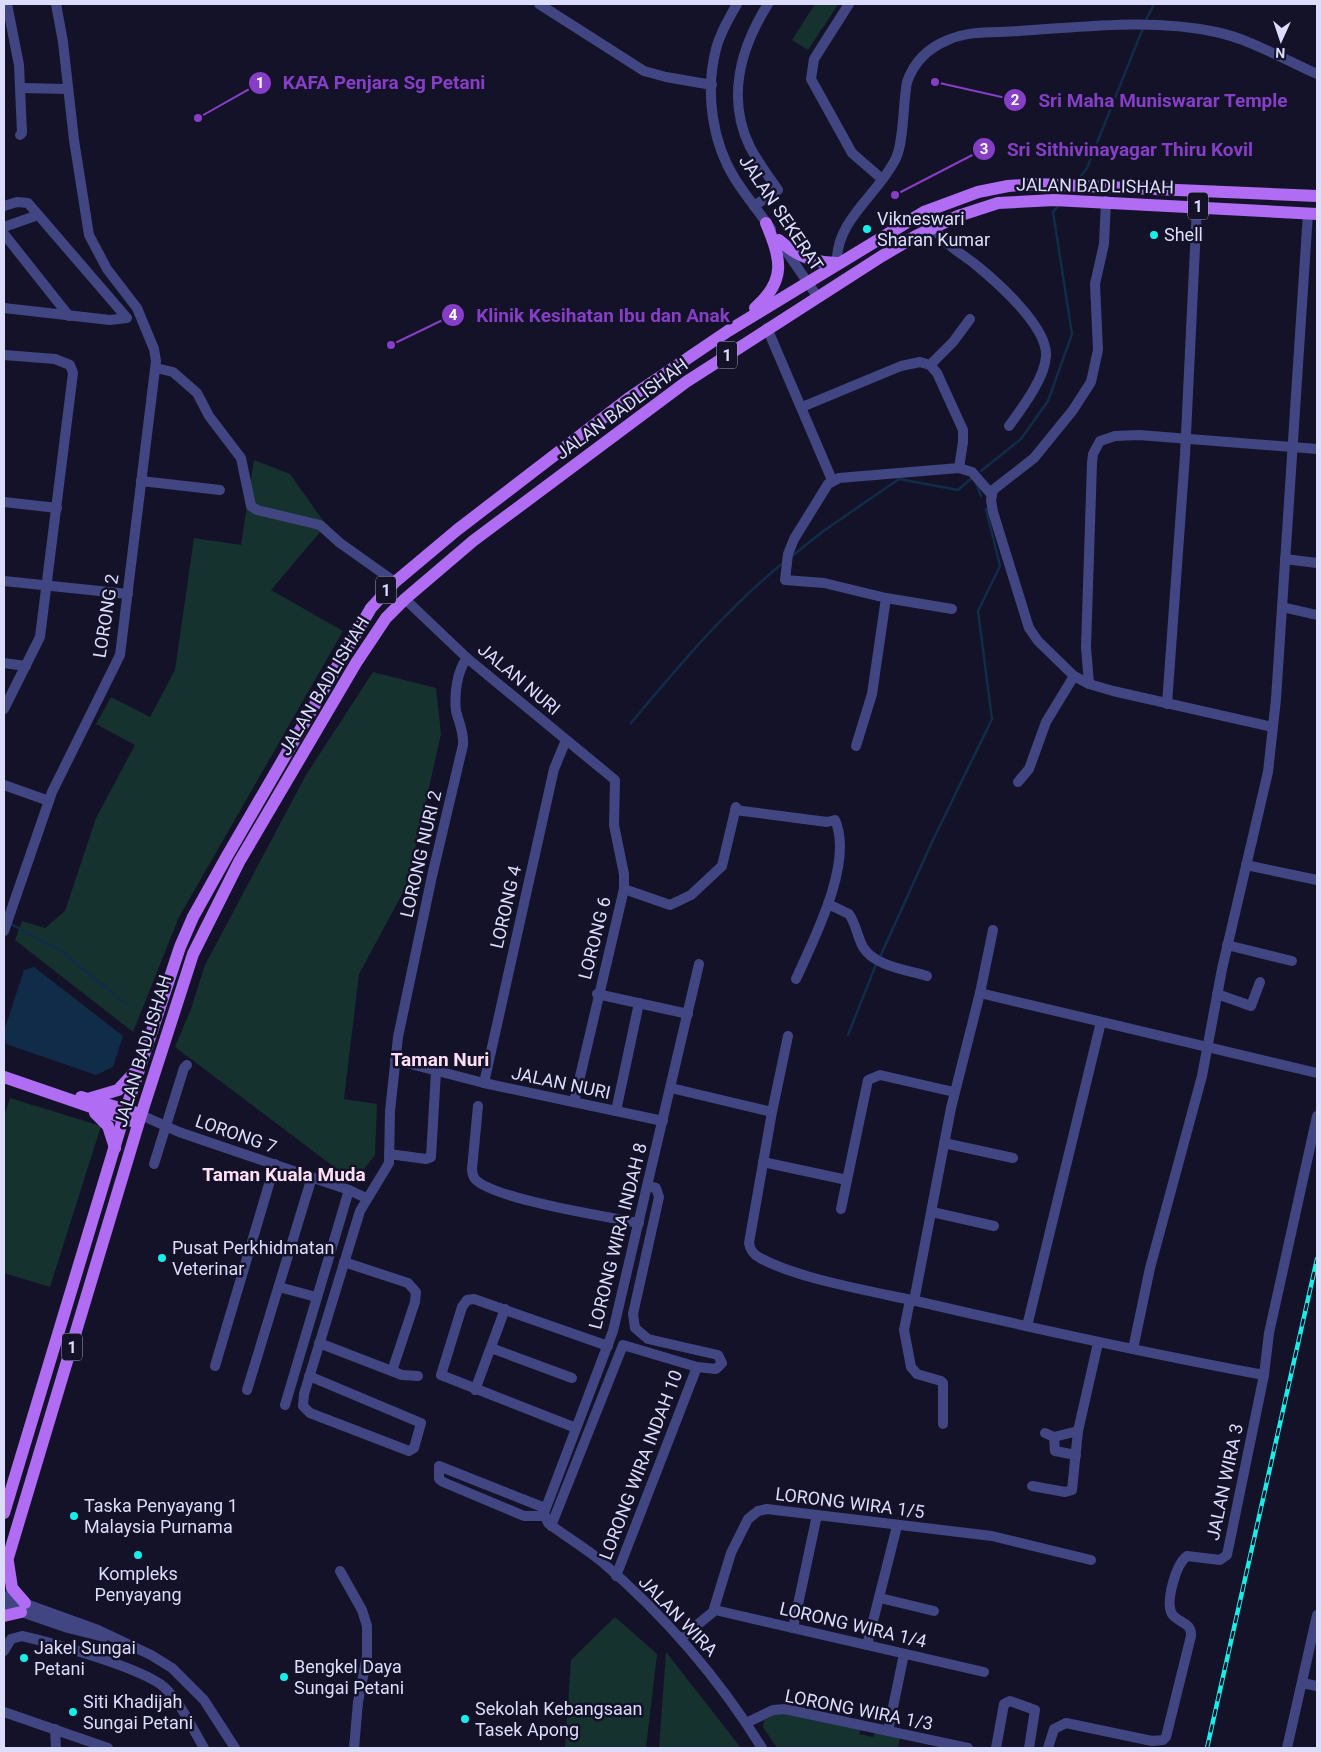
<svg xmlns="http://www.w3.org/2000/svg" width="1321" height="1752" viewBox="0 0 1321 1752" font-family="Roboto,sans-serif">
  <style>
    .green { fill: #16322e }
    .water { fill: #112c48 }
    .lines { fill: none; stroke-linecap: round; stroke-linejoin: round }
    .stream { stroke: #112c48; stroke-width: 2.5 }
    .minor { stroke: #414683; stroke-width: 10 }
    .major { stroke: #b16cf4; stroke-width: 12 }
    .rail-casing { stroke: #17eeea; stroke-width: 4.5 }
    .rail { stroke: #141228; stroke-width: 2.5; stroke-dasharray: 8; stroke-linecap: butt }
    .poi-dot { fill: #17eeea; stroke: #141228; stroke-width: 2 }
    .labels { text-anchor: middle; stroke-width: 5; stroke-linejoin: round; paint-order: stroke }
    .shield { fill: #141228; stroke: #a09fbc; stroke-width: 1 }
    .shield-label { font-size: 16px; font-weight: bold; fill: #dcdcfc }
    .street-label { font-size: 18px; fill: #dcdcfc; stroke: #141228 }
    .poi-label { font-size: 18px; fill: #dcdcfc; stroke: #141228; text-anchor: start }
    .neighbourhood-label { font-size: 19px; font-weight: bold; fill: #fddef5; stroke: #141228 }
    .leader { fill: none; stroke: #853ec5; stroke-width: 2 }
    .callout-dot { fill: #853ec5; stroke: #141228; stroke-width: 2 }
    .mark-label { font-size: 15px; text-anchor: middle; font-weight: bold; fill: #fff }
    .callout-label { font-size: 19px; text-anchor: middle; font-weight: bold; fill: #853ec5; stroke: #141228; stroke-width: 5; stroke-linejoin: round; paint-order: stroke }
  </style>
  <rect width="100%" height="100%" fill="#141228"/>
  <g class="green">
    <path d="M 815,4 L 837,4 L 837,6 L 808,50 L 792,40 Z"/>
    <path d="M 254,460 L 290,474 L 326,525 L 271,590 L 343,631 L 179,917 L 133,1032 L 15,940 L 22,921 L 45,928 L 65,911 L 96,818 L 135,745 L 96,724 L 111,697 L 150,717 L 175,670 L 194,538 L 241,545 Z"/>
    <path d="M 373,672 L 436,688 L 441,734 L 407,885 L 359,974 L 344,1099 L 377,1104 L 375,1155 L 354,1182 L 175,1047 L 191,1009 L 205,965 L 306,775 Z"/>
    <path d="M 10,1098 L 101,1126 L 50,1287 L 4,1273 L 4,1117 Z"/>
    <path d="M 615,1617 L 657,1654 L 646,1748 L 565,1748 L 571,1660 Z"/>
    <path d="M 666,1652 L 741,1748 L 659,1748 Z"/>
    <path d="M 779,1712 L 861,1729 L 859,1734 L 873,1737 L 875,1732 L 900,1738 L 898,1748 L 777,1748 L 763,1727 L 764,1720 Z"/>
  </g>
  <path class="water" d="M 34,967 L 123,1036 L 113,1067 L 96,1075 L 6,1044 L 4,1031 L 24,970 Z"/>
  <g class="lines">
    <g class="stream">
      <path d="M 1145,22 L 1154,4"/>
      <path d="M 1077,181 L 1087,168 L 1143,28"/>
      <path d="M 981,471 L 1021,439 L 1048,401 L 1072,334 L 1053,212 L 1059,205"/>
      <path d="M 976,483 L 981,496"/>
      <path d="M 791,557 L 822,532 L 899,479 L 958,490 L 973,477"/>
      <path d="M 631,723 C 678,667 726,609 783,563"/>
      <path d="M 9,923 L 61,951 L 126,1004"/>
      <path d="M 880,957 L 932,842 L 992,719 L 978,611 L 1000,566 L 986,509"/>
      <path d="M 848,1035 L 877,962"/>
    </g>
    <g class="minor">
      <path d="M 7,4 L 19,65 L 22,133 L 20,135"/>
      <path d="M 539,4 L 644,71 L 666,77 L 712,85"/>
      <path d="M 737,4 C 729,18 720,33 716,49 C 705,92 712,142 735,179 C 746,196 759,212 771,229"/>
      <path d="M 849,4 L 814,59 L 811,79 L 852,153 L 882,179"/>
      <path d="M 21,88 L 68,89"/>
      <path d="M 1106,201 L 1104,244 L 1095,284 L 1098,350 L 1091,382 L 1073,410 L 1034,458 L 993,490 L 991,500 L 993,512 L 1029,628 L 1038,641 L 1074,676 L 1089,684 L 1113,691 L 1273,727"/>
      <path d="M 4,206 L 17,202 L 28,203 L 127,318 L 110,320 L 4,308"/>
      <path d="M 754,206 L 778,190 C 768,176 758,162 750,147 C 726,98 741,47 768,4"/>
      <path d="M 4,227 L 38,215"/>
      <path d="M 934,227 C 944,245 960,252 976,265 C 997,282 1048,327 1046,356 C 1045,378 1022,408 1009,426"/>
      <path d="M 4,234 L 69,316"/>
      <path d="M 782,245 L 817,296"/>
      <path d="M 837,263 C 835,220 880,193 896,158 C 904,141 903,102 907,82 C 914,62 928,48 948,40 C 970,30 995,33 1019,31 C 1084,27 1152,18 1216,32 C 1250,39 1285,60 1317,74"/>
      <path d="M 767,328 L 832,480"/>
      <path d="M 4,355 L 55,359 L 70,365 L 73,373 L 40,637 L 4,709"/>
      <path d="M 930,365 L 953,342 L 970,319"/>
      <path d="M 156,368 L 173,372 L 197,393 L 209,416 L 241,458 L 251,506 L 257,510 L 320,525 L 340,543 L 395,582"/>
      <path d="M 802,407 L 901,366 L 920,362 L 930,365 L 937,373 L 963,430 L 963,442 L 959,468"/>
      <path d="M 141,481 L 220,490"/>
      <path d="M 4,502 L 57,508"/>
      <path d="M 1285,559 L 1317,563"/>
      <path d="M 4,581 L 128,594"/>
      <path d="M 405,599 L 467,658 L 615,780 L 614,825 L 624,874 L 624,889 L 574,1102"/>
      <path d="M 1282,607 L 1317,615"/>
      <path d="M 952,609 L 886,598 L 824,583 L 785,580 L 788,554 L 794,539 L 828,484 L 839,478 L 959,468 L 972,472 L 991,494"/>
      <path d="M 4,663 L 26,666"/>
      <path d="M 1089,684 L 1086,647 L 1092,463 L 1093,454 L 1100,441 L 1115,436 L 1139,435 L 1317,449"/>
      <path d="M 1167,704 L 1185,455 L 1197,206"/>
      <path d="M 856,746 L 872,694 L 886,598"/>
      <path d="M 1018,782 L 1029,769 L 1046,722 L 1074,676"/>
      <path d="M 4,785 L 49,801"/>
      <path d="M 735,810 L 827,822 L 835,820 C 854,862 814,939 796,979"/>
      <path d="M 1246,865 L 1317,880"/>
      <path d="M 624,889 L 670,905 L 691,895 L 722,866 L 736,807"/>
      <path d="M 828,904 L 849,914 C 856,924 857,936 863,947 C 874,966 907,970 927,976"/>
      <path d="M 4,931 L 52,792 L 120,655 L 156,361 L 154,349 L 137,308 L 107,269 L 89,235 L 74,140 L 63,42 L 56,4"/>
      <path d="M 1227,945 L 1292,961"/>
      <path d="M 699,964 L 613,1331 L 544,1513 L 548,1523 C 565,1536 584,1547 601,1561 C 664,1615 718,1677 762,1748"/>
      <path d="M 980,993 L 1317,1073"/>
      <path d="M 597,994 L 688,1014"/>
      <path d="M 1217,994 L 1251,1006 L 1260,982"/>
      <path d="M 788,1036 L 772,1112 L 749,1243 C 750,1250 753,1254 760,1258 C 799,1279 870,1291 916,1301 C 1032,1328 1147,1353 1264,1375"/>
      <path d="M 395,1060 L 484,1083 L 663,1121"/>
      <path d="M 484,1083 L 554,769 L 566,740"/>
      <path d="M 671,1088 L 772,1112"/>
      <path d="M 478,1106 L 472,1169 C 472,1173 473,1176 475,1179 C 493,1199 608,1217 639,1223"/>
      <path d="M 616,1111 L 639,1003"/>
      <path d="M 141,1115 L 179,1132 L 349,1190 L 366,1198"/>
      <path d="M 944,1143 L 1013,1158"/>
      <path d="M 389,1154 L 426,1159 L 431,1157 L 436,1071"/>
      <path d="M 763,1162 L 847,1180 L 868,1080 L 880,1075 L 954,1092"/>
      <path d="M 154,1164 L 184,1068 L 187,1065"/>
      <path d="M 841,1209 L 847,1180"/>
      <path d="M 932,1212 L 994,1226"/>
      <path d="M 344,1262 L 408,1283 L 416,1292 L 415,1302 L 392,1371"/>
      <path d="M 279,1287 L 316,1297"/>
      <path d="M 910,1300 L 904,1330 L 911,1367 L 917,1374 L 941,1381 L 943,1383 L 943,1424"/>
      <path d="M 914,1301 L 951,1108 L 980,993 L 993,930"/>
      <path d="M 1027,1326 L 1101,1022"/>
      <path d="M 319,1343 L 402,1375 L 418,1376"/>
      <path d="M 491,1348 L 572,1378"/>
      <path d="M 1133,1349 L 1150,1268 L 1202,1076 L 1222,969 L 1268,772 L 1276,699 L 1308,213"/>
      <path d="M 215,1366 L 275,1164"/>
      <path d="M 309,1376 L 421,1423 L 414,1448 L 409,1451 L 310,1413 L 303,1406 L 304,1394 L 360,1211 L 389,1163 L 390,1111 L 398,1037 L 432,876 L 463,745 C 464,732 459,723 456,711 C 454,694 457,671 467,658"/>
      <path d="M 247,1390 L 312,1177"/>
      <path d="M 475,1390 L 505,1309"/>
      <path d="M 285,1405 L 349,1190"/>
      <path d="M 576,1428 L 441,1375 L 462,1307 L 467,1300 L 474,1299 L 608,1346"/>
      <path d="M 1045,1433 L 1054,1437 L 1078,1431"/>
      <path d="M 1054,1437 L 1055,1451 L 1076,1455"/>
      <path d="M 1032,1486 L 1065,1492 L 1072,1490 L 1078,1431 L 1098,1343"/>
      <path d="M 544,1516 L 524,1516 L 443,1482 L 439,1479 L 439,1466 L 545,1508"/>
      <path d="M 551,1526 L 623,1345 L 697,1367 L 716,1369 L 722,1363 L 718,1355 L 648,1339 L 635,1328 L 633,1314 L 659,1197 L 656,1188 L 647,1186"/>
      <path d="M 340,1571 L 362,1610 L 367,1626 L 367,1656 L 358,1702 L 354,1748"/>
      <path d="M 616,1576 L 697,1367"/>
      <path d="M 4,1596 L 98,1630 L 151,1655 L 172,1668 L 204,1700 L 235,1748"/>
      <path d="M 880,1598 L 934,1611"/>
      <path d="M 4,1606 L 68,1628 L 104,1637"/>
      <path d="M 715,1610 L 984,1672"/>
      <path d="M 793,1628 L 817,1515"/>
      <path d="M 681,1638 L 713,1612 L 731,1553 L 748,1519 L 758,1511 L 767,1509 L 992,1536 L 1091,1560"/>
      <path d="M 867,1645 L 897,1526"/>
      <path d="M 4,1651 L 11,1639 L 22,1636 C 53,1643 142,1668 164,1687 C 181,1703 192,1728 204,1748"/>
      <path d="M 1302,1683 L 1317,1686"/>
      <path d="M 4,1712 L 108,1748"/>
      <path d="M 746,1723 L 773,1710 L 785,1709 L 968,1748"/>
      <path d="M 55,1729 L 56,1748"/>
      <path d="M 888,1731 L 904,1654"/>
      <path d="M 996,1748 L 1004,1704 L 1010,1701 L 1035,1710 L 1029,1748"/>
      <path d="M 1048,1748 L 1054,1729 L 1066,1723 L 1152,1741 L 1163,1740 L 1166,1737 L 1191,1636 C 1192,1622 1178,1623 1172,1614 C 1165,1602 1176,1564 1187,1556 L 1220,1560 L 1227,1555 L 1264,1375 L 1269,1333 L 1317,1116"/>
      <path d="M 1287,1748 L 1317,1615"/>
    </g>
    <g class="major">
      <path d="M 779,240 C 796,256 814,263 837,263"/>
      <path d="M 755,308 C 787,280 781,259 766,223"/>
      <path d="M 4,1077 L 132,1121"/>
      <path d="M 81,1097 L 134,1112"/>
      <path d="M 91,1098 L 118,1090 L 136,1071"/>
      <path d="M 95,1113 L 108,1126 L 115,1148"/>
      <path d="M 4,1513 L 126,1109 L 180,947 L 193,917 L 227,856 L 371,608 L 395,582 L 457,530 L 629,398 L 728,331 L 924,212 L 978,192 L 1008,186 L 1036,184 L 1317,196"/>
      <path d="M 8,1562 L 12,1588 L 25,1603"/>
      <path d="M 4,1571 L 141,1115 L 193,954 L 239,862 L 356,663 L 386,618 L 405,599 L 473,541 L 686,382 L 882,256 L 916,236 L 958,216 L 998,203 L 1054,200 L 1317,214"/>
      <path d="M 4,1616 L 21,1612"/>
    </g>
    <g class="rail-casing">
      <path id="rail" d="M 1207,1748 L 1317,1259"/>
    </g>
    <use href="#rail" class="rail"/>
  </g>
  <g class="poi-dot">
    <circle cx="867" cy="229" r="5"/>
    <circle cx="1154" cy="235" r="5"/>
    <circle cx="162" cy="1258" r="5"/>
    <circle cx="74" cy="1516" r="5"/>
    <circle cx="138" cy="1555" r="5"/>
    <circle cx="24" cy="1658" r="5"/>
    <circle cx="284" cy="1677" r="5"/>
    <circle cx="73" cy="1712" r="5"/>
    <circle cx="465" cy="1719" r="5"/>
  </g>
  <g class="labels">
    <g class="shield">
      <rect x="1188" y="192.5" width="20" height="27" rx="4"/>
      <rect x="717" y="341.5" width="20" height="27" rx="4"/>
      <rect x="376" y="576.5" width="20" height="27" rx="4"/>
      <rect x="62" y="1333.5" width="20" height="27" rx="4"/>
    </g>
    <g class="shield-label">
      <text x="1198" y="212">1</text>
      <text x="727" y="361">1</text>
      <text x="386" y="596">1</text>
      <text x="72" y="1353">1</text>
    </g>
    <g class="street-label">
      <text transform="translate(1095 186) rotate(1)" y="6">JALAN BADLISHAH</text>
      <text transform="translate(781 213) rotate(56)" y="6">JALAN SEKERAT</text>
      <text transform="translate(622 409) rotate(-36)" y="6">JALAN BADLISHAH</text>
      <text transform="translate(106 616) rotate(-81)" y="6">LORONG 2</text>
      <text transform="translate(519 679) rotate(40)" y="6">JALAN NURI</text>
      <text transform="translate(324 686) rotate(-59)" y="6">JALAN BADLISHAH</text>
      <text transform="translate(421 854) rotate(-77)" y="6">LORONG NURI 2</text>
      <text transform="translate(506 907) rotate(-77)" y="6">LORONG 4</text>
      <text transform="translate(595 938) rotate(-76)" y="6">LORONG 6</text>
      <text transform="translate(143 1051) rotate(-73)" y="6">JALAN BADLISHAH</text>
      <text transform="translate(561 1083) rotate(12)" y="6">JALAN NURI</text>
      <text transform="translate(236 1134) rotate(19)" y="6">LORONG 7</text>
      <text transform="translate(618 1236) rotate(-76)" y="6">LORONG WIRA INDAH 8</text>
      <text transform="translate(641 1465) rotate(-69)" y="6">LORONG WIRA INDAH 10</text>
      <text transform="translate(1225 1482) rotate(-78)" y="6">JALAN WIRA 3</text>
      <text transform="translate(850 1503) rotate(7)" y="6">LORONG WIRA 1/5</text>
      <text transform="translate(678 1616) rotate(46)" y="6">JALAN WIRA</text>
      <text transform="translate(853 1625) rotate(13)" y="6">LORONG WIRA 1/4</text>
      <text transform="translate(859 1710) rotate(11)" y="6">LORONG WIRA 1/3</text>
    </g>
    <g class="poi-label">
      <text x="877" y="225">Vikneswari<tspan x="877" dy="21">Sharan Kumar</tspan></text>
      <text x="1164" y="241">Shell</text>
      <text x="172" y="1254">Pusat Perkhidmatan<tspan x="172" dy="21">Veterinar</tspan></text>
      <text x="84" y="1512">Taska Penyayang 1<tspan x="84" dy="21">Malaysia Purnama</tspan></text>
      <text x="138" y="1580" text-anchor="middle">Kompleks<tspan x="138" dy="21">Penyayang</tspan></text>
      <text x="34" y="1654">Jakel Sungai<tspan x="34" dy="21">Petani</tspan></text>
      <text x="294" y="1673">Bengkel Daya<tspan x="294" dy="21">Sungai Petani</tspan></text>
      <text x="83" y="1708">Siti Khadijah<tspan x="83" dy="21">Sungai Petani</tspan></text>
      <text x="475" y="1715">Sekolah Kebangsaan<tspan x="475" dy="21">Tasek Apong</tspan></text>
    </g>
    <g class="neighbourhood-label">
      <text x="440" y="1066">Taman Nuri</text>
      <text x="284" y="1181">Taman Kuala Muda</text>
    </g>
  </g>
  <path class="leader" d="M198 118L260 83M935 82L1015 100M895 195L984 149M391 345L453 315"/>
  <g class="callout-dot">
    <circle cx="198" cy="118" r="5"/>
    <circle cx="935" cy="82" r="5"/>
    <circle cx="895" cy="195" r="5"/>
    <circle cx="391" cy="345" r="5"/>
    <circle cx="260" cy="83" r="12"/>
    <circle cx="1015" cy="100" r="12"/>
    <circle cx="984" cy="149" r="12"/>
    <circle cx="453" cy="315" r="12"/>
  </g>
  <g class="mark-label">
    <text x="260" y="88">1</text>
    <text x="1015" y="105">2</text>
    <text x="984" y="154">3</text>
    <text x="453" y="320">4</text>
  </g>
  <g class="callout-label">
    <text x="384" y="89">KAFA Penjara Sg Petani</text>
    <text x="1163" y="107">Sri Maha Muniswarar Temple</text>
    <text x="1130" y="156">Sri Sithivinayagar Thiru Kovil</text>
    <text x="603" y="322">Klinik Kesihatan Ibu dan Anak</text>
  </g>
  <rect width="1321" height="1752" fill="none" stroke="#dcdcfc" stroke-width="10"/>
  <g transform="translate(1281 40) rotate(183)" stroke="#141228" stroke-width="4" paint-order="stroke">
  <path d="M0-4L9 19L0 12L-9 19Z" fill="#dcdcfc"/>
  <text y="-8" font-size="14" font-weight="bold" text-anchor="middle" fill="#dcdcfc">N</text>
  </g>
</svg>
